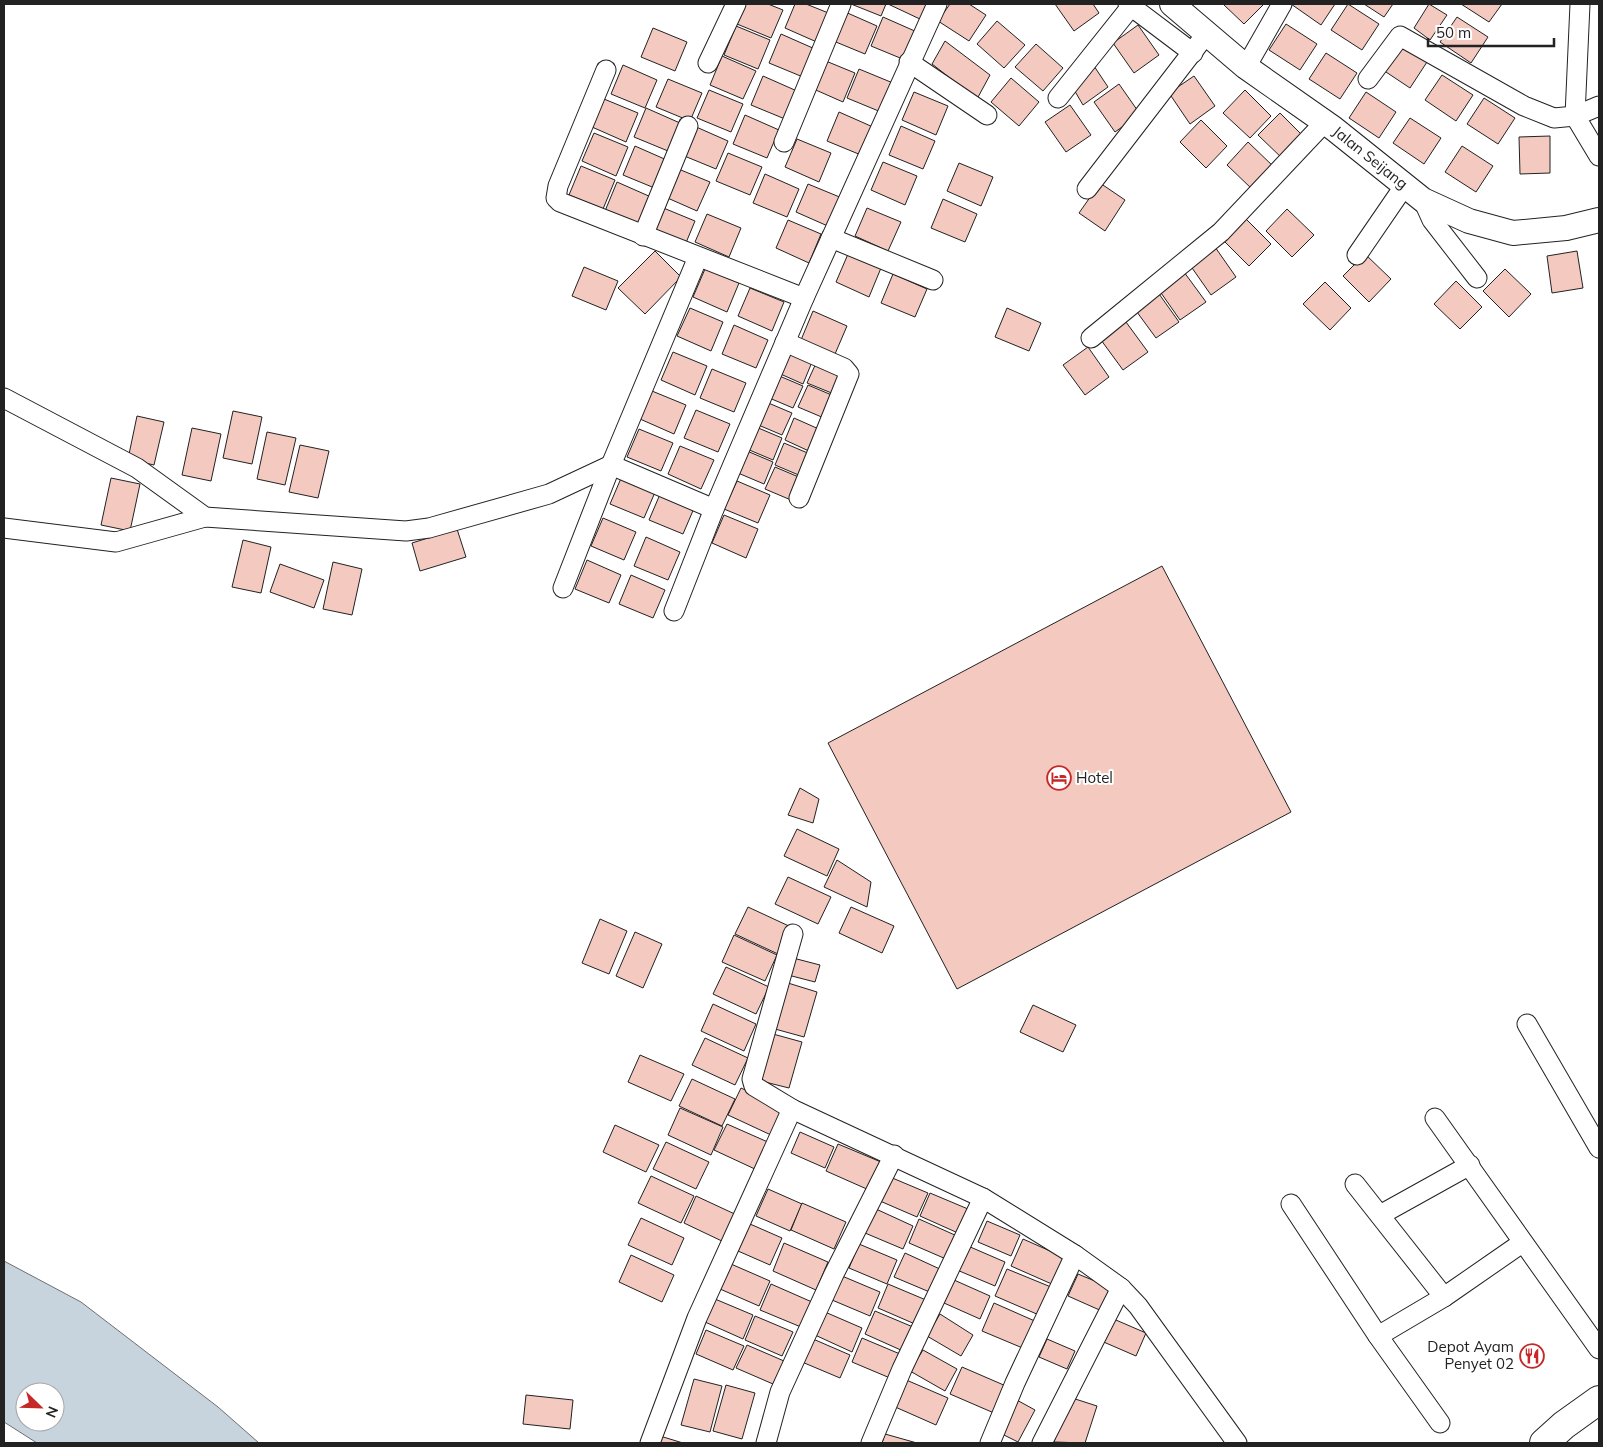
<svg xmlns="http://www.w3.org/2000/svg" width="1603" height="1447" viewBox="0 0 1603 1447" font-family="Mulish,sans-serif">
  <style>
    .water { fill: #c7d3dd; stroke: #6f6f6f; fill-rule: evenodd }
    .building { fill: #f3c9c0; stroke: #222 }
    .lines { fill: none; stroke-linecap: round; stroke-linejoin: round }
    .minor-casing { stroke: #222; stroke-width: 21 }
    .major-casing { stroke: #222; stroke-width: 26 }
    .highway-casing { stroke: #222; stroke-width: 30 }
    .minor { stroke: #fff; stroke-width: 19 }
    .major { stroke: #fff; stroke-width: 24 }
    .highway { stroke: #fff; stroke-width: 28 }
    .labels { text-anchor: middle; stroke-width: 4; stroke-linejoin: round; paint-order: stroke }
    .street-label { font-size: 15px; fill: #222; stroke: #fff }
    .poi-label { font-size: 15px; fill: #222; stroke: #fff; text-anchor: start }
  </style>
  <rect width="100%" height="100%" fill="#fff"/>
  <path class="water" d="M 4,1261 L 81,1302 L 218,1407 L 259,1443 L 37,1443 L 4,1422 ZM 25,1392 L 55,1392 L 55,1422 L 25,1422 Z"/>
  <g class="building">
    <path d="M 746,4 L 768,4 L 783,10 L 771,38 L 737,24 Z"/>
    <path d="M 795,4 L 806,4 L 831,14 L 819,43 L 785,28 Z"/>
    <path d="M 851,4 L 886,4 L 881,16 Z"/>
    <path d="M 888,4 L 929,4 L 922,20 Z"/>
    <path d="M 950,4 L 969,4 L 986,15 L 969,41 L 938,21 Z"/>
    <path d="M 1055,4 L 1093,4 L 1099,13 L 1074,31 Z"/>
    <path d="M 1223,4 L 1264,4 L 1244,24 Z"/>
    <path d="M 1291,4 L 1335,4 L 1321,25 Z"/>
    <path d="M 1348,4 L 1379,24 L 1362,50 L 1331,30 Z"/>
    <path d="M 1364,4 L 1393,4 L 1384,17 Z"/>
    <path d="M 1429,4 L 1447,15 L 1430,40 L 1414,28 Z"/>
    <path d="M 1461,4 L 1502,4 L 1489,22 Z"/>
    <path d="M 843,11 L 877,26 L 865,54 L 831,40 Z"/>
    <path d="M 883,17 L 917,32 L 905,60 L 871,46 Z"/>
    <path d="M 1457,17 L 1488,37 L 1471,63 L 1440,42 Z"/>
    <path d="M 997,21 L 1025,45 L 1004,68 L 977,44 Z"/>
    <path d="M 1286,24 L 1317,44 L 1300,70 L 1269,50 Z"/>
    <path d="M 1138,25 L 1159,55 L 1134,73 L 1113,43 Z"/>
    <path d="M 736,26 L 770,40 L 758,69 L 724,55 Z"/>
    <path d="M 653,28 L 687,42 L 675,71 L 641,57 Z"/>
    <path d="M 781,34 L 815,49 L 803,77 L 769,63 Z"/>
    <path d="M 945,41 L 990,75 L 977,99 L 932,64 Z"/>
    <path d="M 1397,42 L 1427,62 L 1410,88 L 1380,68 Z"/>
    <path d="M 1036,44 L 1063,68 L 1043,91 L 1015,67 Z"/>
    <path d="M 1326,53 L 1357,73 L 1340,99 L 1309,79 Z"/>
    <path d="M 722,56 L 756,71 L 743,99 L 710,85 Z"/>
    <path d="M 821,59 L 855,73 L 843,102 L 809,87 Z"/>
    <path d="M 623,65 L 657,80 L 645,108 L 611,94 Z"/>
    <path d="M 1094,66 L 1108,87 L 1083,105 L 1073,88 Z"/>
    <path d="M 859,69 L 893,83 L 881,112 L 847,98 Z"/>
    <path d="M 1442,75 L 1473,95 L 1456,121 L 1425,100 Z"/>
    <path d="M 763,76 L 797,91 L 785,119 L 751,105 Z"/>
    <path d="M 1194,76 L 1215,106 L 1190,124 L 1169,93 Z"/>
    <path d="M 1011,78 L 1039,102 L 1019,126 L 991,102 Z"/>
    <path d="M 668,79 L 702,93 L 690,121 L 656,107 Z"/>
    <path d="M 1119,84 L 1140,114 L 1115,132 L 1094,102 Z"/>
    <path d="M 709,90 L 743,104 L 731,132 L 697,118 Z"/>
    <path d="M 1245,90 L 1271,116 L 1250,138 L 1223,113 Z"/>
    <path d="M 914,92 L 948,106 L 936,135 L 902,120 Z"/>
    <path d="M 1366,92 L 1396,112 L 1379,138 L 1349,118 Z"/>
    <path d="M 1484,98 L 1515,118 L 1498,144 L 1467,124 Z"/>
    <path d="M 604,99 L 638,113 L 626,142 L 592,127 Z"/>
    <path d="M 1070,105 L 1091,135 L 1066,152 L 1045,122 Z"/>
    <path d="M 646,108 L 680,123 L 668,151 L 634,137 Z"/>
    <path d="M 839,112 L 873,127 L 861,155 L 827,141 Z"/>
    <path d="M 1280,113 L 1306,139 L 1285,161 L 1258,135 Z"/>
    <path d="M 745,115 L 779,130 L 767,158 L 733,144 Z"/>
    <path d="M 1410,118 L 1441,138 L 1424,164 L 1393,143 Z"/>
    <path d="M 1201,120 L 1227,146 L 1206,168 L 1180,142 Z"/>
    <path d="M 694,126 L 728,141 L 716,169 L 682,155 Z"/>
    <path d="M 901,126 L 935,141 L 923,169 L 889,155 Z"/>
    <path d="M 594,133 L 628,147 L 616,176 L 582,161 Z"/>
    <path d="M 1550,136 L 1550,173 L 1520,174 L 1519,137 Z"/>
    <path d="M 797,139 L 831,153 L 819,182 L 785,167 Z"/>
    <path d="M 1248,142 L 1275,168 L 1253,190 L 1227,165 Z"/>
    <path d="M 635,146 L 669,161 L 657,189 L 623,175 Z"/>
    <path d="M 1462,146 L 1493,166 L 1476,192 L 1445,172 Z"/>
    <path d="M 728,153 L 762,167 L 750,195 L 716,181 Z"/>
    <path d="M 883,162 L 917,176 L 905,205 L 871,190 Z"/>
    <path d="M 959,163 L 993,177 L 981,206 L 947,191 Z"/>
    <path d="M 581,166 L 615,180 L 603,209 L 569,195 Z"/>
    <path d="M 676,168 L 710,182 L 697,211 L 663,196 Z"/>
    <path d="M 765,174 L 799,189 L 787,217 L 753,203 Z"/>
    <path d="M 617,182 L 651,197 L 639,225 L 605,211 Z"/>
    <path d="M 1100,183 L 1125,200 L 1105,231 L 1079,213 Z"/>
    <path d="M 808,184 L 842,198 L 830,227 L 796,212 Z"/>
    <path d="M 943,199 L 977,214 L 965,242 L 931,228 Z"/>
    <path d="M 661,207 L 695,221 L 683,250 L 649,235 Z"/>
    <path d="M 867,208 L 901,222 L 888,251 L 855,236 Z"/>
    <path d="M 1287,209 L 1314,235 L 1292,257 L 1266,231 Z"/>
    <path d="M 707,214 L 741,228 L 729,257 L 695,242 Z"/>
    <path d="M 1245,218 L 1271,244 L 1249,266 L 1223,240 Z"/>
    <path d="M 788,220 L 821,234 L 809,263 L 776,248 Z"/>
    <path d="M 1215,247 L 1236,277 L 1211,295 L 1190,265 Z"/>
    <path d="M 655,251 L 681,277 L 645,314 L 618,288 Z"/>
    <path d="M 1577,251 L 1583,288 L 1552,293 L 1547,256 Z"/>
    <path d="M 848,254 L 881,268 L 869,297 L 836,282 Z"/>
    <path d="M 1365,254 L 1391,279 L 1369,302 L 1343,276 Z"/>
    <path d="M 584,267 L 618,281 L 606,310 L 572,296 Z"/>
    <path d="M 705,269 L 739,283 L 727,312 L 693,297 Z"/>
    <path d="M 1505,269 L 1531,294 L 1509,317 L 1483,291 Z"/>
    <path d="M 1184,272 L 1206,302 L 1180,320 L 1159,290 Z"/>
    <path d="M 893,274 L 927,289 L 915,317 L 881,303 Z"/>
    <path d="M 1456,281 L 1482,307 L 1460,329 L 1434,304 Z"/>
    <path d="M 1325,282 L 1351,308 L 1330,330 L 1303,304 Z"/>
    <path d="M 750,288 L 784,302 L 772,331 L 738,316 Z"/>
    <path d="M 1157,291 L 1179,322 L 1156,338 L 1134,308 Z"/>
    <path d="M 690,308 L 723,322 L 711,351 L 677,336 Z"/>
    <path d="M 1007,308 L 1041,323 L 1029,351 L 995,337 Z"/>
    <path d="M 813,311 L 847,326 L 835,354 L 801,340 Z"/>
    <path d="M 1126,322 L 1148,352 L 1123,370 L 1101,340 Z"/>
    <path d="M 734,325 L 768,340 L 756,368 L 722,354 Z"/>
    <path d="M 1088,347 L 1109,377 L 1085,395 L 1063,365 Z"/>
    <path d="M 786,350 L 812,362 L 803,384 L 776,372 Z"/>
    <path d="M 673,352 L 707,366 L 695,395 L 661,380 Z"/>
    <path d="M 817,361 L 843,372 L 834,394 L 807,383 Z"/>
    <path d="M 712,369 L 746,383 L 734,412 L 700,398 Z"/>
    <path d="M 777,375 L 803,386 L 793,408 L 767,397 Z"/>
    <path d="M 808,385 L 834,396 L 824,418 L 798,407 Z"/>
    <path d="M 652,391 L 686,405 L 674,434 L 640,419 Z"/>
    <path d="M 766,402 L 792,413 L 782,435 L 756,424 Z"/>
    <path d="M 696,410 L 730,424 L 718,452 L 684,438 Z"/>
    <path d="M 233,411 L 262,417 L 252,464 L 223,458 Z"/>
    <path d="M 137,416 L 164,422 L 154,465 L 128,459 Z"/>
    <path d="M 794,418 L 821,430 L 811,452 L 785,440 Z"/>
    <path d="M 756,427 L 782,438 L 773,460 L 747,449 Z"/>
    <path d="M 192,428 L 221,434 L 211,481 L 182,475 Z"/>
    <path d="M 639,429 L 673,443 L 661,471 L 627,457 Z"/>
    <path d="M 267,432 L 296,438 L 285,485 L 257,479 Z"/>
    <path d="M 784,443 L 810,454 L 801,476 L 775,465 Z"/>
    <path d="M 300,445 L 329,451 L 318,498 L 289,492 Z"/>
    <path d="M 680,446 L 714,460 L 701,489 L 668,474 Z"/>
    <path d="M 747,451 L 773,462 L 764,484 L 738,473 Z"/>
    <path d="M 775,467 L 801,478 L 791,500 L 765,489 Z"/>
    <path d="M 622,476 L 656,490 L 644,518 L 610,504 Z"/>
    <path d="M 111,478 L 140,484 L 130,531 L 101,525 Z"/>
    <path d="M 737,481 L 770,495 L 758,523 L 724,509 Z"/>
    <path d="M 661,492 L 695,506 L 683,534 L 649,520 Z"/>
    <path d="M 724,515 L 758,529 L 746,558 L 712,543 Z"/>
    <path d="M 603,518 L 636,532 L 624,560 L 591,546 Z"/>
    <path d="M 457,529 L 466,557 L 420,571 L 412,543 Z"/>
    <path d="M 646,537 L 680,552 L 668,580 L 634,566 Z"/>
    <path d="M 243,540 L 271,547 L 261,593 L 232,587 Z"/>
    <path d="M 587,560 L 621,575 L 609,603 L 575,589 Z"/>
    <path d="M 333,562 L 362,569 L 352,615 L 323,609 Z"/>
    <path d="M 280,564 L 324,580 L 314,608 L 270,592 Z"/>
    <path d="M 1162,566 L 1291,812 L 957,989 L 828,743 Z"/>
    <path d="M 631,575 L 665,590 L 653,618 L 619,604 Z"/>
    <path d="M 800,788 L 819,799 L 813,823 L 788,815 Z"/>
    <path d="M 797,829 L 839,849 L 827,876 L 784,856 Z"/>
    <path d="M 837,860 L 871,882 L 867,907 L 824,887 Z"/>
    <path d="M 788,877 L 831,897 L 818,924 L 775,904 Z"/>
    <path d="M 748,907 L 791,927 L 778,954 L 735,934 Z"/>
    <path d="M 851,907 L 894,926 L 882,953 L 839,933 Z"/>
    <path d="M 600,919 L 627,931 L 609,974 L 582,963 Z"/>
    <path d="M 635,932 L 662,944 L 643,988 L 616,976 Z"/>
    <path d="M 734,935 L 777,955 L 765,981 L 722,962 Z"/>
    <path d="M 793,958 L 820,965 L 815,982 L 788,975 Z"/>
    <path d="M 726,967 L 769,987 L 756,1014 L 713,994 Z"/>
    <path d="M 788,983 L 817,992 L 804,1037 L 775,1029 Z"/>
    <path d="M 713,1004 L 756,1024 L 744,1051 L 701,1031 Z"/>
    <path d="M 1033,1005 L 1076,1025 L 1063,1052 L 1020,1032 Z"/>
    <path d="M 773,1034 L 802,1042 L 789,1088 L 761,1081 Z"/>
    <path d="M 705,1038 L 748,1058 L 735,1085 L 692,1065 Z"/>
    <path d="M 640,1055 L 684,1074 L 671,1101 L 628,1082 Z"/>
    <path d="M 692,1079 L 735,1099 L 722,1126 L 679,1106 Z"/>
    <path d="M 741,1088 L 784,1108 L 771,1135 L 728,1115 Z"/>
    <path d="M 680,1108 L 723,1127 L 711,1155 L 668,1135 Z"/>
    <path d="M 727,1124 L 770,1143 L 757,1170 L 714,1150 Z"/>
    <path d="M 615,1125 L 659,1145 L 646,1172 L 603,1152 Z"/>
    <path d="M 800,1132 L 834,1147 L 825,1168 L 791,1153 Z"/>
    <path d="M 666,1142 L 709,1162 L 696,1189 L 653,1169 Z"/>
    <path d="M 838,1144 L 881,1162 L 869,1190 L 826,1171 Z"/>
    <path d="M 651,1176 L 694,1196 L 681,1223 L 638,1203 Z"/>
    <path d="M 890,1177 L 928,1193 L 917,1217 L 880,1201 Z"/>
    <path d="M 768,1189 L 802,1204 L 790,1231 L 756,1216 Z"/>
    <path d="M 930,1193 L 968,1209 L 958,1233 L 920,1216 Z"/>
    <path d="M 696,1196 L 739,1216 L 726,1243 L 684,1223 Z"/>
    <path d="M 802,1203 L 846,1222 L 834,1249 L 791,1230 Z"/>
    <path d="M 876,1209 L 913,1226 L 903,1249 L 865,1233 Z"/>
    <path d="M 641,1218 L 684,1238 L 672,1265 L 628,1245 Z"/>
    <path d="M 919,1219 L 957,1236 L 946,1259 L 909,1243 Z"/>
    <path d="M 987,1221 L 1020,1235 L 1011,1256 L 978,1242 Z"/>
    <path d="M 750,1224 L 782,1238 L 770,1265 L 738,1251 Z"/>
    <path d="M 1023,1239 L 1066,1258 L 1054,1285 L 1011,1266 Z"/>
    <path d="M 784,1243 L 828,1262 L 816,1290 L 773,1271 Z"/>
    <path d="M 859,1244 L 897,1260 L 887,1284 L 849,1268 Z"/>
    <path d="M 968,1246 L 1005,1262 L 995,1286 L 957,1270 Z"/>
    <path d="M 905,1253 L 942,1270 L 932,1293 L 894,1277 Z"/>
    <path d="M 631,1255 L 674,1275 L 662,1302 L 619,1282 Z"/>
    <path d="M 731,1264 L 770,1281 L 759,1306 L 720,1289 Z"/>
    <path d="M 1007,1269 L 1051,1287 L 1039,1315 L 995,1296 Z"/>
    <path d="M 1078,1274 L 1114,1289 L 1104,1312 L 1068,1296 Z"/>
    <path d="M 842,1276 L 880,1292 L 870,1316 L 832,1300 Z"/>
    <path d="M 954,1280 L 990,1296 L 980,1319 L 944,1303 Z"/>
    <path d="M 771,1284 L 812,1302 L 801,1327 L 760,1310 Z"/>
    <path d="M 888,1284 L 926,1300 L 915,1324 L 878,1308 Z"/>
    <path d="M 715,1299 L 753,1315 L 743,1339 L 705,1322 Z"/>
    <path d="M 994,1303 L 1037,1322 L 1025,1349 L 982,1331 Z"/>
    <path d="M 875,1311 L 913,1327 L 903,1351 L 865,1334 Z"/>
    <path d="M 825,1312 L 862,1328 L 852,1352 L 815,1335 Z"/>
    <path d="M 940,1314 L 973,1335 L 961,1356 L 927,1336 Z"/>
    <path d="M 755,1316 L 793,1332 L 782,1356 L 745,1340 Z"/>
    <path d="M 1109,1317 L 1146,1333 L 1136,1356 L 1099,1340 Z"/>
    <path d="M 706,1330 L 744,1346 L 733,1370 L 696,1354 Z"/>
    <path d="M 862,1338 L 900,1354 L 890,1378 L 852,1362 Z"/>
    <path d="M 813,1339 L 850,1355 L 840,1378 L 802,1362 Z"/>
    <path d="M 1047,1339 L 1075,1351 L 1067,1369 L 1039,1357 Z"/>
    <path d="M 747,1345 L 784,1361 L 773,1384 L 736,1368 Z"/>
    <path d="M 923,1350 L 957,1369 L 945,1391 L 910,1371 Z"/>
    <path d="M 962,1367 L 1006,1386 L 994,1413 L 950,1394 Z"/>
    <path d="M 694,1379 L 722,1386 L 710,1432 L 681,1425 Z"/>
    <path d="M 904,1379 L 948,1398 L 936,1425 L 893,1406 Z"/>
    <path d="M 726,1385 L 755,1393 L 742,1439 L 713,1431 Z"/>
    <path d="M 526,1395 L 573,1400 L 570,1429 L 523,1424 Z"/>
    <path d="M 1069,1397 L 1097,1406 L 1085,1443 L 1054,1442 Z"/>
    <path d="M 1015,1399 L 1035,1410 L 1018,1442 L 998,1432 Z"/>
    <path d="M 885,1434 L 917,1443 L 882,1443 Z"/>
    <path d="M 660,1436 L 683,1443 L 658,1443 Z"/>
  </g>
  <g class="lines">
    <g class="minor-casing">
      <g id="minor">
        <path d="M 1128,4 L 1193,53"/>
        <path d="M 1580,4 L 1575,116 L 1599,156"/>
        <path d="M 909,62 L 987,115"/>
        <path d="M 708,63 L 736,4"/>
        <path d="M 1246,67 L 1282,4"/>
        <path d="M 606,70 L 558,186 L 556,198 L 560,202 L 804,298"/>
        <path d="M 1368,79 L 1400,36 L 1524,106 L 1554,118 L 1575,116 L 1599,106"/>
        <path d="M 1058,98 L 1133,4"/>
        <path d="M 784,142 L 841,4"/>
        <path d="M 1087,189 L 1207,33"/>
        <path d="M 1423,200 L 1432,220 L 1477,278"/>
        <path d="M 643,236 L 688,126"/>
        <path d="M 831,238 L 933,280"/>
        <path d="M 1357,255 L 1405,185"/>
        <path d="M 1091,338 L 1221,232 L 1324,123"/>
        <path d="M 785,342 L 844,368 L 849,374 L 799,498"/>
        <path d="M 4,398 L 137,468 L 205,517 L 406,531 L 429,528 L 549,494 L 611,465 L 714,509"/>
        <path d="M 4,528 L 116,542 L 205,517"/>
        <path d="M 563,588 L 611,465 L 698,257"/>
        <path d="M 674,611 L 714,509 L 804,298 L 937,4"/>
        <path d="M 793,934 L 752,1079 L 754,1086 L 792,1109 L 983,1198 L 1075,1255 L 1121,1288 L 1138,1306 L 1237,1443"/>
        <path d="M 1527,1024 L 1599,1148"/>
        <path d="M 1435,1118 L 1599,1349"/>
        <path d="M 1355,1184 L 1444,1297"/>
        <path d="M 1291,1204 L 1378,1336 L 1440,1423"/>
        <path d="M 1380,1215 L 1470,1165"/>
        <path d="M 1378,1336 L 1444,1297 L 1522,1243"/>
        <path d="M 650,1443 L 697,1318 L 792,1109"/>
        <path d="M 766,1443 L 780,1392 L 834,1274 L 894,1155"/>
        <path d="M 871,1443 L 902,1369 L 983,1198"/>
        <path d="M 990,1443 L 1015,1383 L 1075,1255"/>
        <path d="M 1042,1443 L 1121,1288"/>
      </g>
    </g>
    <g class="major-casing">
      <g id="major">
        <path id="s1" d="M 1172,4 L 1246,67 L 1333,128 L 1423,200 L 1469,221 L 1513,233 L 1566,228 L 1599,220"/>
      </g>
    </g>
    <g class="highway-casing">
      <path id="highway" d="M 1544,1443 L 1564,1425 L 1599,1400"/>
    </g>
    <use href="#minor" class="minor"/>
    <use href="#major" class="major"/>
    <use href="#highway" class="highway"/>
  </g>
  <defs>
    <g id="hotel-ring" transform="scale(1.25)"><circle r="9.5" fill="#fff" stroke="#c62828" stroke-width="1.5"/><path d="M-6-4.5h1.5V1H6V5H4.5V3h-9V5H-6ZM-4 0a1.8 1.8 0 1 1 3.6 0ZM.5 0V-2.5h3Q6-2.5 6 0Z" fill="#c62828"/></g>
    <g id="restaurant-ring" transform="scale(1.25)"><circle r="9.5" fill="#fff" stroke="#c62828" stroke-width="1.5"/><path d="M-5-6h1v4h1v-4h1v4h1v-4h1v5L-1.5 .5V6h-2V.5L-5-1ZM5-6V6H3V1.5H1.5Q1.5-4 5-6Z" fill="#c62828"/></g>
  </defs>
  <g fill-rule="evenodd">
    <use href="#hotel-ring" x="1059" y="778"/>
    <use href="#restaurant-ring" x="1532" y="1356"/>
  </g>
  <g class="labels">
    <g class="street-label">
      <text dy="5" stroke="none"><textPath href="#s1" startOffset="251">Jalan Seijang</textPath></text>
    </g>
    <g class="poi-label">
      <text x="1076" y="783">Hotel</text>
      <text x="1514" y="1352" text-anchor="end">Depot Ayam<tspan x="1514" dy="17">Penyet 02</tspan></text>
    </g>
  </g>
  <rect width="1603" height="1447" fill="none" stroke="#222222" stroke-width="10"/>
  <g transform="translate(40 1407) rotate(113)"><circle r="24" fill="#ffffff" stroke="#a7a7a7"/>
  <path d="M0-4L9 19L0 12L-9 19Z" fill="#c62828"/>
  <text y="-8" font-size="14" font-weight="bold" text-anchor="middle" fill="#222222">N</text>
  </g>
  <path d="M1428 38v8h126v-8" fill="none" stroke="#222222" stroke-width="2.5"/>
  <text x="1436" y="38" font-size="15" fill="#222222" stroke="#ffffff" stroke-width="4" paint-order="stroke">50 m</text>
</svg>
